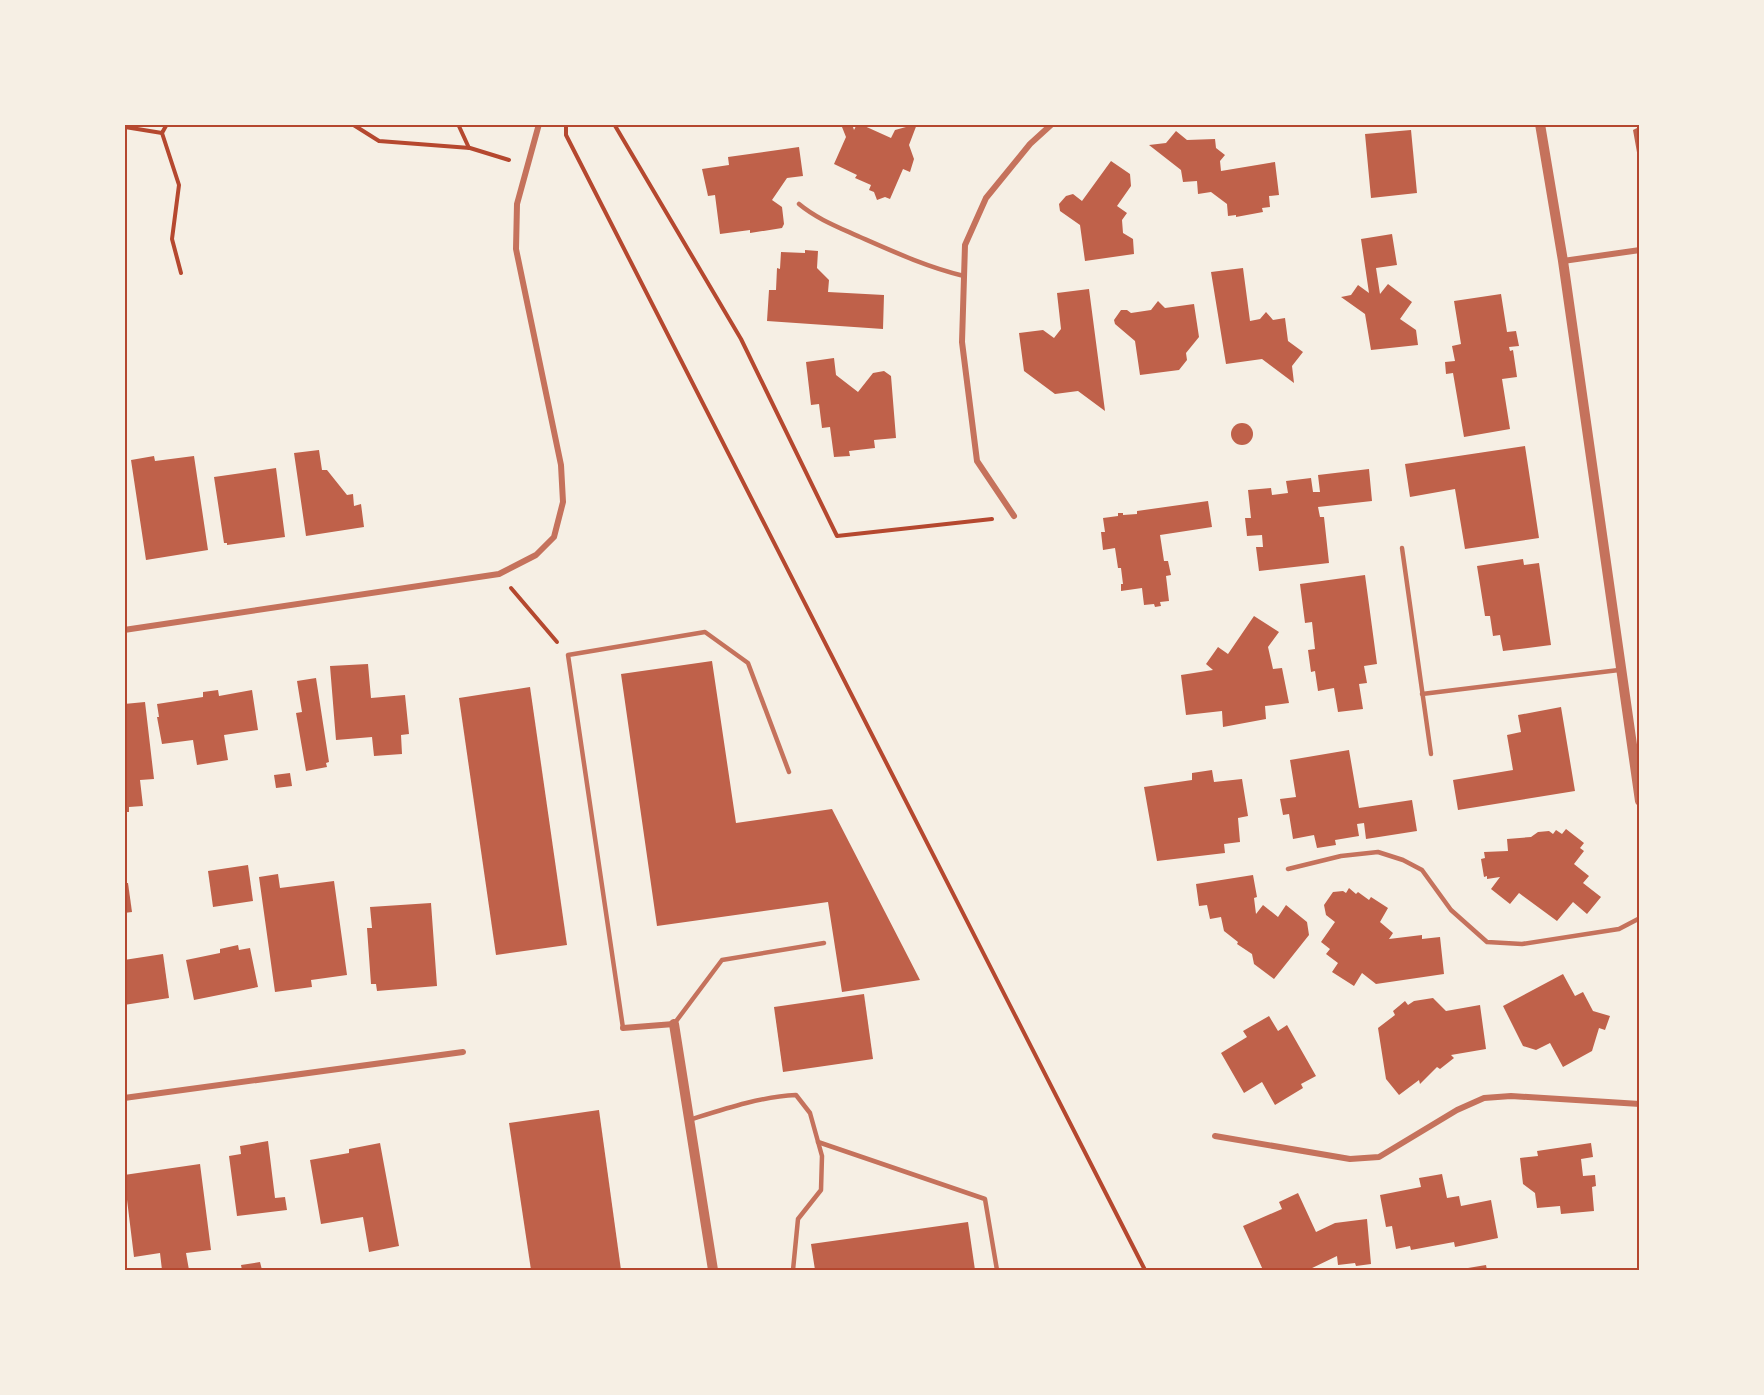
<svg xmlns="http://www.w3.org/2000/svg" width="1764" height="1395" viewBox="0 0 1764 1395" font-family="Barlow,sans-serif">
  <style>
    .building { fill: #bf614a }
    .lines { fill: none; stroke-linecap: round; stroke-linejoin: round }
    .path { stroke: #b5482f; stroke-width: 4 }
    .service { stroke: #c5725c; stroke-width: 4.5 }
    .minor { stroke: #c5725c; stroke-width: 6 }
    .tertiary { stroke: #c5725c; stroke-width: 10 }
    .neatline { fill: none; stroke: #b5482f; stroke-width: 2 }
  </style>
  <rect width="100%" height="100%" fill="#f6efe4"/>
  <g class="building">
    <path d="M 849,124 L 852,124 L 854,130 L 857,124 L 860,124 L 891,138 L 895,130 L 917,124 L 909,145 L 914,159 L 910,172 L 903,169 L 890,199 L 885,197 L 877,200 L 874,192 L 869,190 L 871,185 L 855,178 L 857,175 L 834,164 L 846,137 L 842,127 Z"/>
    <path d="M 1637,124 L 1640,124 L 1638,158 L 1633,130 L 1637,128 Z"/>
    <path d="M 1411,130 L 1417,193 L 1371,198 L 1365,134 Z"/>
    <path d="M 1176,131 L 1187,140 L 1215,139 L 1216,148 L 1225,155 L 1220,161 L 1221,171 L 1275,162 L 1279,195 L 1269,196 L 1270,207 L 1262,208 L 1263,212 L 1236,217 L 1236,215 L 1228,216 L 1227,204 L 1211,192 L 1198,194 L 1197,181 L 1183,182 L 1181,170 L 1149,145 L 1166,143 Z"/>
    <path d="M 799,147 L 803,176 L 787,178 L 772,200 L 782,207 L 784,224 L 782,228 L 750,233 L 750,230 L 720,234 L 715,195 L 708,196 L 702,169 L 729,165 L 728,157 Z"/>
    <path d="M 1111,161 L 1130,174 L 1131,186 L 1117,206 L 1127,213 L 1122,220 L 1123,233 L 1133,239 L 1134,254 L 1085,261 L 1080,225 L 1060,211 L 1059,204 L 1066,196 L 1073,194 L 1082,201 Z"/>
    <path d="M 1392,234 L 1397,265 L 1376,268 L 1380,294 L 1388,284 L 1412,302 L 1400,319 L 1416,330 L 1418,345 L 1371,350 L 1365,314 L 1341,297 L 1351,295 L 1358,285 L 1369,293 L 1361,239 Z"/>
    <path d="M 805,250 L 818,251 L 817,268 L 829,280 L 828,292 L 884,295 L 883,329 L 767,321 L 769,290 L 776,290 L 777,268 L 780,269 L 781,252 L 805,253 Z"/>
    <path d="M 1243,268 L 1250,321 L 1260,319 L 1266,312 L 1273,320 L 1285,318 L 1288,341 L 1303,352 L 1292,366 L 1294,383 L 1262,359 L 1226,364 L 1211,272 Z"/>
    <path d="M 1089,289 L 1105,411 L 1078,391 L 1055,394 L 1024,371 L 1019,333 L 1043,330 L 1054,338 L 1061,329 L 1057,293 Z"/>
    <path d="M 1501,294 L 1507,332 L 1516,331 L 1519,346 L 1509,347 L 1510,351 L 1513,350 L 1517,377 L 1502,379 L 1510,429 L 1464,437 L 1453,373 L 1446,374 L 1445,362 L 1455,361 L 1452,346 L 1461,344 L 1454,301 Z"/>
    <path d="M 1158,301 L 1165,308 L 1194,304 L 1199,337 L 1186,353 L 1187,360 L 1179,370 L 1140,375 L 1135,341 L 1115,324 L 1114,320 L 1121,310 L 1127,310 L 1131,313 L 1151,310 Z"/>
    <path d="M 834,358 L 836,375 L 858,392 L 873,373 L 884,371 L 891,376 L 896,438 L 874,440 L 875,448 L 849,451 L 850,456 L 834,457 L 830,427 L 822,428 L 819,404 L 811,405 L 806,362 Z"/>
    <circle cx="1242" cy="434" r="11"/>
    <path d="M 1525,446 L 1539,538 L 1465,549 L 1455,489 L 1410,497 L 1405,464 Z"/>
    <path d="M 319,450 L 322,470 L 327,470 L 347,495 L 353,494 L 354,506 L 361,504 L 364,527 L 306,536 L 294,453 Z"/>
    <path d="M 154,456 L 155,461 L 194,456 L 208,550 L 146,560 L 131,460 Z"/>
    <path d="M 276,468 L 285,537 L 227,545 L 227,543 L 224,543 L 214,477 Z"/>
    <path d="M 1369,469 L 1372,501 L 1318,507 L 1320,517 L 1324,517 L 1329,563 L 1259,571 L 1256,547 L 1263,547 L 1262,535 L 1247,536 L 1245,518 L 1251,518 L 1248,490 L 1271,488 L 1272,495 L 1288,493 L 1286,481 L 1311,478 L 1313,492 L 1320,492 L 1318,475 Z"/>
    <path d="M 1208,501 L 1212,527 L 1160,535 L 1164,561 L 1168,561 L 1171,575 L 1166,576 L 1169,601 L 1160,602 L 1161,606 L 1155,607 L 1154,604 L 1144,605 L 1142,588 L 1121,591 L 1121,584 L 1123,584 L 1121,568 L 1118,568 L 1115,548 L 1103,550 L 1101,532 L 1105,532 L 1103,518 L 1118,516 L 1118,513 L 1123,513 L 1123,515 L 1137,514 L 1137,511 Z"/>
    <path d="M 1523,559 L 1524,565 L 1539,563 L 1551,645 L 1503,651 L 1500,635 L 1493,636 L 1490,616 L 1485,616 L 1477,566 Z"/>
    <path d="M 1365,575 L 1377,664 L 1364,666 L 1367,683 L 1359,684 L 1363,709 L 1338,712 L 1334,688 L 1318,691 L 1315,671 L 1311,672 L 1308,650 L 1315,649 L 1312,622 L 1305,623 L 1300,584 Z"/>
    <path d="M 1254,616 L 1279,632 L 1268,647 L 1273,669 L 1282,668 L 1289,703 L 1265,706 L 1266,719 L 1223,727 L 1222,711 L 1186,715 L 1181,675 L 1213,670 L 1206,664 L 1218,647 L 1228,654 Z"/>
    <path d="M 712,661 L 736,823 L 832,809 L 920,980 L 842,992 L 828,902 L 657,926 L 621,674 Z"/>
    <path d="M 368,664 L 371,698 L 405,695 L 409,734 L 401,735 L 402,754 L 374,756 L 372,737 L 336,740 L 330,666 Z"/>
    <path d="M 316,678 L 329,762 L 326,763 L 327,767 L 306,771 L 296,713 L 302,712 L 297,681 Z"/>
    <path d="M 530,687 L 567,945 L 496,955 L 459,698 Z"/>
    <path d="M 218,690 L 219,696 L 252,690 L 258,730 L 224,735 L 228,760 L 197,765 L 193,740 L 162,744 L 157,717 L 159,717 L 157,704 L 203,697 L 203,692 Z"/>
    <path d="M 145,702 L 154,779 L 140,780 L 143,806 L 129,807 L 129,812 L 124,812 L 124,704 Z"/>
    <path d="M 1561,707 L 1575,791 L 1458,810 L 1453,780 L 1513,770 L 1507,735 L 1521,732 L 1518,715 Z"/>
    <path d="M 1349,750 L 1359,808 L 1412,800 L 1417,831 L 1366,839 L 1364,823 L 1357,824 L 1359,836 L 1335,840 L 1336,845 L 1317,848 L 1314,835 L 1293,839 L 1289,814 L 1283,815 L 1280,799 L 1296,797 L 1290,760 Z"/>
    <path d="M 1212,770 L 1214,782 L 1242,779 L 1248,816 L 1238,818 L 1240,842 L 1224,844 L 1225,853 L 1157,861 L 1144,787 L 1192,780 L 1192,773 Z"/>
    <path d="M 290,773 L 292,786 L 276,788 L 274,775 Z"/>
    <path d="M 1566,829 L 1584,843 L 1580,848 L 1584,851 L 1574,864 L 1589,876 L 1583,883 L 1601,897 L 1587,914 L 1573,902 L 1557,921 L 1519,893 L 1510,904 L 1491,889 L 1500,877 L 1487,879 L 1487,876 L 1484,877 L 1481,859 L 1485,858 L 1484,852 L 1508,851 L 1507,839 L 1531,837 L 1538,832 L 1549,831 L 1553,834 L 1556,830 L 1562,834 Z"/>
    <path d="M 248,865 L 253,901 L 213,907 L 208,871 Z"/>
    <path d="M 278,874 L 280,888 L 334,881 L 347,975 L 311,980 L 312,987 L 275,992 L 259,877 Z"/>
    <path d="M 1253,875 L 1257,897 L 1254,898 L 1256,914 L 1263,905 L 1278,917 L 1286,905 L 1307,922 L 1309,935 L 1274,979 L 1254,964 L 1252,954 L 1237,944 L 1238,942 L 1224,931 L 1221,917 L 1210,919 L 1207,905 L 1199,906 L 1196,884 Z"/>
    <path d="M 124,883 L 128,883 L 132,912 L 124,913 Z"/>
    <path d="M 1349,888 L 1356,894 L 1358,892 L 1369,900 L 1371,897 L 1388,908 L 1380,922 L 1393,933 L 1389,939 L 1422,935 L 1422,939 L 1440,937 L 1444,974 L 1376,984 L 1362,973 L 1354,986 L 1332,972 L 1338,963 L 1326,954 L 1330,949 L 1321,942 L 1335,922 L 1326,915 L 1324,905 L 1333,892 L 1343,891 L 1346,893 Z"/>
    <path d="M 431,903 L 437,986 L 377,991 L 376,984 L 371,984 L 367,928 L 372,928 L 370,907 Z"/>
    <path d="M 238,945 L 239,950 L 250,948 L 258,987 L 194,1000 L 186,960 L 220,953 L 220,949 Z"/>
    <path d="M 163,954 L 169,998 L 124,1005 L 124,960 Z"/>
    <path d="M 1563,974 L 1575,996 L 1583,992 L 1593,1011 L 1610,1016 L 1605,1030 L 1599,1028 L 1592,1051 L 1563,1067 L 1550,1043 L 1536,1050 L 1523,1046 L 1503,1006 Z"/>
    <path d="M 864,994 L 873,1059 L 783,1072 L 774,1007 Z"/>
    <path d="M 1433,998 L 1446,1011 L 1480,1005 L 1486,1049 L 1451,1055 L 1454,1058 L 1440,1069 L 1437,1067 L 1420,1084 L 1419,1080 L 1399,1095 L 1386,1079 L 1378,1028 L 1395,1015 L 1393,1011 L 1405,1001 L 1408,1005 L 1414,1001 Z"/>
    <path d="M 1269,1016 L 1278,1031 L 1287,1025 L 1316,1076 L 1301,1084 L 1303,1088 L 1275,1105 L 1262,1082 L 1244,1093 L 1221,1053 L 1247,1037 L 1243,1031 Z"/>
    <path d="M 599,1110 L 621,1270 L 531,1270 L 509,1123 Z"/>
    <path d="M 268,1141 L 275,1198 L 285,1197 L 287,1210 L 237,1216 L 229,1156 L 241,1154 L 240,1146 Z"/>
    <path d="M 380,1143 L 399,1246 L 369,1252 L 363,1217 L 321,1224 L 310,1160 L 349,1153 L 349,1149 Z"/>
    <path d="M 1591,1143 L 1593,1157 L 1581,1159 L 1583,1176 L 1595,1175 L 1596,1186 L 1592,1187 L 1594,1211 L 1561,1214 L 1560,1206 L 1537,1208 L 1535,1193 L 1523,1184 L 1520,1158 L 1538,1156 L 1537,1151 Z"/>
    <path d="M 200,1164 L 211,1250 L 186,1253 L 189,1270 L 162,1270 L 160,1253 L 134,1257 L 124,1175 Z"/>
    <path d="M 1442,1174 L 1447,1198 L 1459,1196 L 1461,1206 L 1491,1200 L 1498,1238 L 1455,1247 L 1454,1242 L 1411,1250 L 1410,1246 L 1396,1249 L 1392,1226 L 1386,1227 L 1380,1195 L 1421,1187 L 1419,1178 Z"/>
    <path d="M 1298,1193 L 1316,1232 L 1335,1223 L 1367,1219 L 1371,1264 L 1356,1266 L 1355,1263 L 1338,1265 L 1337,1256 L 1308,1270 L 1263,1270 L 1243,1226 L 1282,1209 L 1279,1202 Z"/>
    <path d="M 968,1222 L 975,1270 L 815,1270 L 811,1244 Z"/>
    <path d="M 260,1262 L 262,1270 L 242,1270 L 241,1265 Z"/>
    <path d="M 1486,1265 L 1487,1270 L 1468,1270 L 1468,1268 Z"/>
  </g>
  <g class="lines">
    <g class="path">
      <path d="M 352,124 L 379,141 L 470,148 L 509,160"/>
      <path d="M 458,124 L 469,148"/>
      <path d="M 566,124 L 566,135 L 1145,1270"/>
      <path d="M 614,124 L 741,339 L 837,536 L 992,519"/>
      <path d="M 125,127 L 162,133 L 167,124"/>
      <path d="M 162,133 L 179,185 L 172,239 L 181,273"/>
      <path d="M 511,588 L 557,642"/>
    </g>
    <g class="service">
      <path d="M 799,204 C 817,219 838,227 860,237 C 894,252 927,267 964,276"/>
      <path d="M 1402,548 L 1431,754"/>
      <path d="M 1422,694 L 1619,670"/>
      <path d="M 1288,869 L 1341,856 L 1378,852 L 1403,860 L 1422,870 L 1451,910 L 1487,942 L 1522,944 L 1619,929 L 1640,918"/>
      <path d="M 674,1024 L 722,960 L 824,943"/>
      <path d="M 623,1028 L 568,655 L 705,632 L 748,663 L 789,772"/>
      <path d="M 689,1120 C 724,1109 759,1097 796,1095 L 810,1113 L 822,1156 L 821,1190 L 798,1219 L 793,1270"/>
      <path d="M 818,1142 L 985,1199 L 997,1270"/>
    </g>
    <g class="minor">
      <path d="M 1563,261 L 1640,250"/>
      <path d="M 1014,516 L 977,461 L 962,342 L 965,245 L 986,198 L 1030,144 L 1052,124"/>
      <path d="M 124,630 L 499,574 L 536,555 L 554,537 L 563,502 L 561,465 L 516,249 L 517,204 L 539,124"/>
      <path d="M 623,1028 L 674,1024"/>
      <path d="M 124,1098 L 463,1052"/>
      <path d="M 1215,1136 L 1350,1159 L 1379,1157 L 1457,1110 L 1484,1098 L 1511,1096 L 1640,1104"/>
    </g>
    <g class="tertiary">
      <path d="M 1540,124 L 1563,261 L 1640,801"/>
      <path d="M 674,1024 L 713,1270"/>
    </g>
  </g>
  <rect width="1764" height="1395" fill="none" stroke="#f6efe4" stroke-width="252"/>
  <rect x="126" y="126" width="1512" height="1143" class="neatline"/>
</svg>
